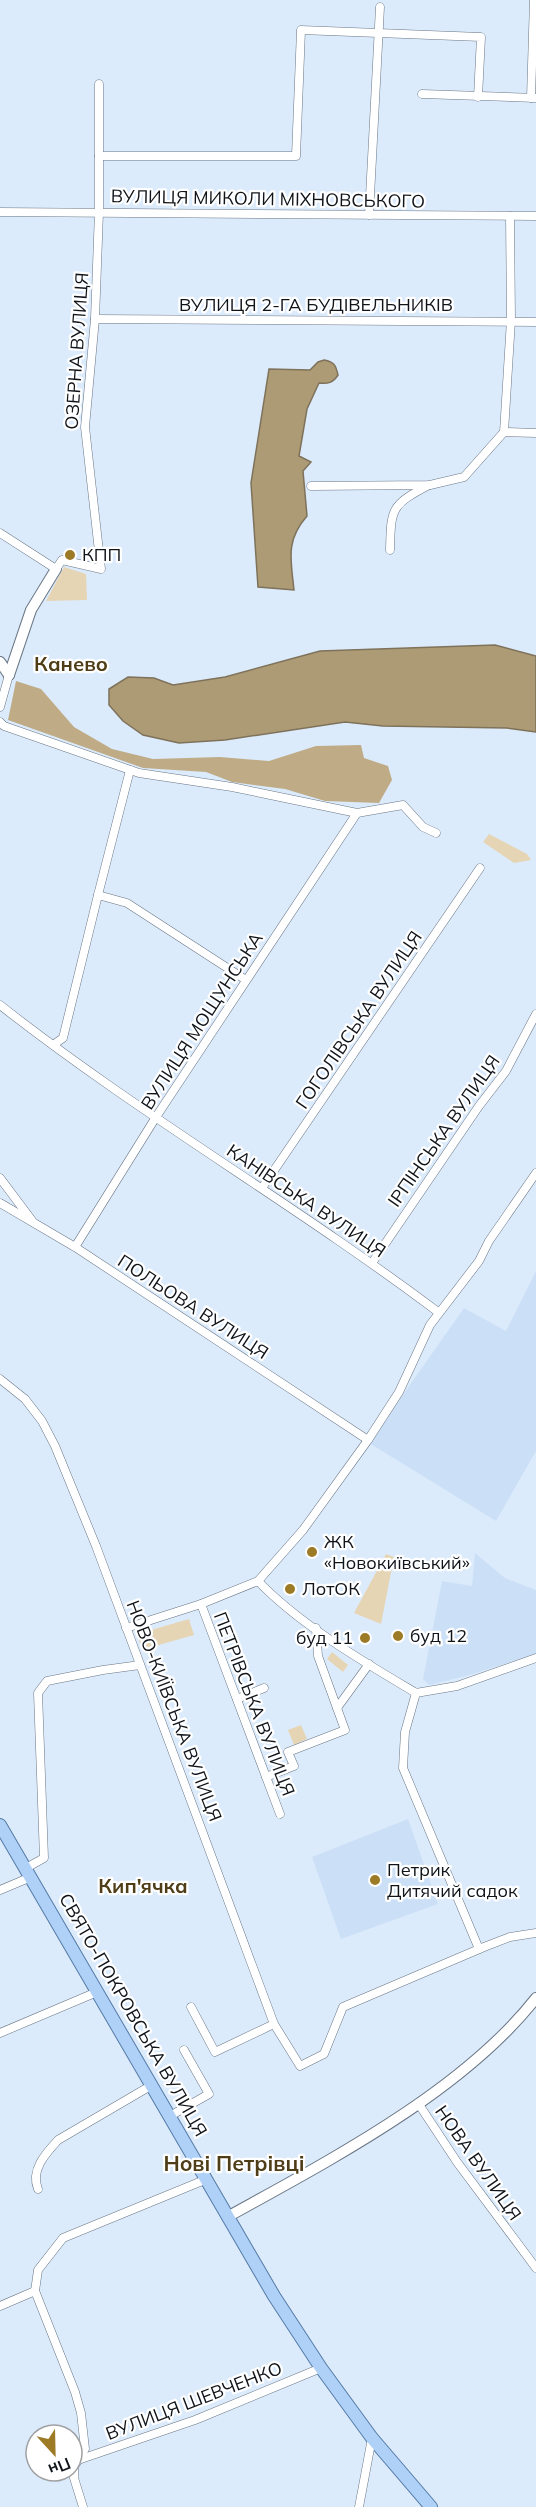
<svg xmlns="http://www.w3.org/2000/svg" width="536" height="2507" viewBox="0 0 536 2507" font-family="Mulish,sans-serif">
  <style>
    .built { fill: #cbe0f6 }
    .green { fill: #e6d5b4 }
    .forest { fill: #bfac86 }
    .water { fill: #ad9b76; stroke: #7e725a; stroke-width: 1.5 }
    .lines { fill: none; stroke-linecap: round; stroke-linejoin: round }
    .street-casing { stroke: #697685; stroke-width: 9 }
    .secondary-casing { stroke: #697685; stroke-width: 12 }
    .primary-casing { stroke: #547ba6; stroke-width: 14 }
    .street { stroke: #fff; stroke-width: 8 }
    .secondary { stroke: #fff; stroke-width: 10 }
    .primary { stroke: #afd1f7; stroke-width: 12 }
    .poi-dot { fill: #9d7a26; stroke: #fff; stroke-width: 2 }
    .labels { text-anchor: middle; stroke-width: 4.5; stroke-linejoin: round; paint-order: stroke }
    .street-label { font-size: 18px; fill: #0f141a; stroke: #fff }
    .poi-label { font-size: 18px; fill: #0f141a; stroke: #fff; text-anchor: start }
    .neighbourhood-label { font-size: 20px; font-weight: bold; fill: #4e3d16; stroke: #fff }
    .quarter-label { font-size: 21px; font-weight: bold; fill: #4e3d16; stroke: #fff }
  </style>
  <rect width="100%" height="100%" fill="#dcebfc"/>
  <g class="built">
    <path d="M 536,1271 L 536,1451 L 496,1521 L 369,1443 L 464,1308 L 506,1331 Z"/>
    <path d="M 475,1553 L 505,1578 L 536,1590 L 536,1654 L 466,1676 L 429,1685 L 423,1679 L 442,1581 L 472,1586 Z"/>
    <path d="M 408,1819 L 438,1904 L 341,1939 L 312,1857 Z"/>
  </g>
  <g class="green">
    <path d="M 64,567 L 86,574 L 87,600 L 46,601 Z"/>
    <path d="M 489,834 L 527,854 L 531,860 L 514,863 L 483,842 Z"/>
    <path d="M 386,1554 L 394,1557 L 381,1624 L 354,1613 Z"/>
    <path d="M 189,1619 L 194,1635 L 155,1646 L 151,1630 Z"/>
    <path d="M 146,1631 L 152,1647 L 143,1651 L 137,1635 Z"/>
    <path d="M 332,1652 L 348,1665 L 343,1672 L 327,1659 Z"/>
    <path d="M 301,1725 L 307,1739 L 294,1745 L 288,1730 Z"/>
  </g>
  <path class="forest" d="M 16,681 L 41,689 L 74,727 L 112,749 L 153,759 L 220,757 L 269,761 L 316,746 L 361,745 L 364,758 L 388,766 L 392,780 L 379,803 L 325,801 L 285,789 L 232,782 L 206,772 L 143,768 L 8,720 Z"/>
  <g class="water">
    <path d="M 324,360 C 335,362 336,366 338,375 C 333,383 328,384 319,383 L 307,409 L 299,456 L 311,462 L 303,471 L 307,516 C 285,541 291,560 294,590 L 258,587 L 251,483 L 269,369 L 310,370 L 318,362 Z"/>
    <path d="M 495,645 L 536,656 L 536,732 L 507,728 L 383,726 L 345,722 L 225,740 L 179,743 L 143,735 L 123,721 L 109,705 L 109,689 L 128,677 L 154,678 L 173,685 L 225,677 L 320,651 Z"/>
  </g>
  <g class="lines">
    <g class="street-casing">
      <g id="street">
        <path d="M 422,94 L 536,98"/>
        <path d="M 531,98 L 534,0"/>
        <path d="M 99,156 L 296,156 L 301,30 L 481,37 L 478,97"/>
        <path d="M 0,212 L 536,216"/>
        <path d="M 369,215 L 380,7"/>
        <path d="M 95,319 L 536,322"/>
        <path d="M 504,432 L 511,320 L 510,216"/>
        <path d="M 311,486 L 430,485 L 464,477 L 504,432 L 536,433"/>
        <path d="M 0,533 L 56,569 L 62,560 L 101,569 L 85,427 L 95,319 L 99,212 L 99,84"/>
        <path d="M 390,550 C 391,508 391,505 429,485"/>
        <path d="M 0,707 L 9,675"/>
        <path d="M 0,722 L 4,726 L 139,773 L 232,787 L 357,813 L 403,805 L 423,827 L 436,833"/>
        <path d="M 98,895 L 130,770"/>
        <path d="M 0,1005 C 140,1115 296,1205 438,1312"/>
        <path d="M 53,1045 L 63,1038 L 98,895 L 127,903 L 246,980"/>
        <path d="M 0,1178 L 33,1222"/>
        <path d="M 262,1188 L 480,868"/>
        <path d="M 0,1203 L 75,1247 L 368,1440"/>
        <path d="M 75,1247 L 156,1117 L 357,813"/>
        <path d="M 372,1263 L 479,1106 L 506,1071 L 536,1014"/>
        <path d="M 0,1379 L 25,1399 L 42,1421 L 55,1446 L 96,1546 L 274,2024 L 300,2066 L 324,2054 L 343,2007 L 484,1947 L 510,1937 L 536,1933"/>
        <path d="M 258,1581 C 300,1625 364,1662 416,1693 L 457,1686 L 536,1658"/>
        <path d="M 201,1604 L 280,1814"/>
        <path d="M 126,1628 L 201,1604 L 258,1581 L 303,1530 L 368,1440 L 399,1392 L 430,1325 L 479,1261 L 489,1241 L 536,1173"/>
        <path d="M 316,1628 L 318,1656 L 337,1708 L 369,1664"/>
        <path d="M 416,1693 L 405,1732 L 403,1768 L 479,1949"/>
        <path d="M 237,1699 L 264,1688"/>
        <path d="M 266,1777 L 294,1766 L 288,1752 L 345,1730 L 337,1708"/>
        <path d="M 26,1868 L 44,1858 L 38,1693 L 47,1681 L 103,1670 L 140,1665"/>
        <path d="M 0,1890 L 31,1877"/>
        <path d="M 191,2007 L 215,2052 L 274,2024"/>
        <path d="M 0,2033 L 97,1992"/>
        <path d="M 418,2103 L 457,2162 L 536,2268"/>
        <path d="M 170,2116 L 209,2094 L 184,2050"/>
        <path d="M 38,2189 C 30,2170 46,2153 58,2140 L 152,2085"/>
        <path d="M 0,2306 L 35,2291"/>
        <path d="M 78,2460 L 195,2420 L 321,2368"/>
        <path d="M 83,2507 L 74,2478 L 74,2467 L 85,2449 L 81,2413 L 75,2392 L 35,2291 L 38,2270 L 63,2238 L 207,2179"/>
        <path d="M 359,2507 L 372,2438"/>
      </g>
    </g>
    <g class="secondary-casing">
      <g id="secondary">
        <path d="M 0,662 L 9,675"/>
        <path d="M 9,675 L 31,610 L 56,569"/>
        <path d="M 229,2216 C 332,2159 463,2091 536,1998"/>
      </g>
    </g>
    <g class="primary-casing">
      <path id="primary" d="M 0,1825 L 274,2296 L 321,2368 L 372,2438 L 431,2507"/>
    </g>
    <use href="#street" class="street"/>
    <use href="#secondary" class="secondary"/>
    <use href="#primary" class="primary"/>
  </g>
  <g class="poi-dot">
    <circle cx="70" cy="555" r="6"/>
    <circle cx="312" cy="1552" r="6"/>
    <circle cx="290" cy="1589" r="6"/>
    <circle cx="398" cy="1636" r="6"/>
    <circle cx="365" cy="1638" r="6"/>
    <circle cx="375" cy="1880" r="6"/>
  </g>
  <g class="labels">
    <g class="street-label">
      <text transform="translate(268 199) rotate(1)" y="6">ВУЛИЦЯ МИКОЛИ МІХНОВСЬКОГО</text>
      <text x="316" y="311">ВУЛИЦЯ 2-ГА БУДІВЕЛЬНИКІВ</text>
      <text transform="translate(77 351) rotate(-86)" y="6">ОЗЕРНА ВУЛИЦЯ</text>
      <text transform="translate(359 1020) rotate(-56)" y="6">ГОГОЛІВСЬКА ВУЛИЦЯ</text>
      <text transform="translate(202 1021) rotate(-57)" y="6">ВУЛИЦЯ МОЩУНСЬКА</text>
      <text transform="translate(444 1131) rotate(-55)" y="6">ІРПІНСЬКА ВУЛИЦЯ</text>
      <text transform="translate(306 1201) rotate(34)" y="6">КАНІВСЬКА ВУЛИЦЯ</text>
      <text transform="translate(193 1307) rotate(33)" y="6">ПОЛЬОВА ВУЛИЦЯ</text>
      <text transform="translate(254 1704) rotate(69)" y="6">ПЕТРІВСЬКА ВУЛИЦЯ</text>
      <text transform="translate(174 1711) rotate(69)" y="6">НОВО-КИЇВСЬКА ВУЛИЦЯ</text>
      <text transform="translate(133 2015) rotate(60)" y="6">СВЯТО-ПОКРОВСЬКА ВУЛИЦЯ</text>
      <text transform="translate(478 2163) rotate(55)" y="6">НОВА ВУЛИЦЯ</text>
      <text transform="translate(194 2401) rotate(-21)" y="6">ВУЛИЦЯ ШЕВЧЕНКО</text>
    </g>
    <g class="poi-label">
      <text x="82" y="561">КПП</text>
      <text x="324" y="1548">ЖК<tspan x="324" dy="21">«Новокиївський»</tspan></text>
      <text x="302" y="1595">ЛотОК</text>
      <text x="410" y="1642">буд 12</text>
      <text x="353" y="1644" text-anchor="end">буд 11</text>
      <text x="387" y="1876">Петрик<tspan x="387" dy="21">Дитячий садок</tspan></text>
    </g>
    <g class="neighbourhood-label">
      <text x="71" y="671">Канево</text>
      <text x="143" y="1893">Кип'ячка</text>
    </g>
    <g class="quarter-label">
      <text x="234" y="2171">Нові Петрівці</text>
    </g>
  </g>
  <g transform="translate(54 2453) rotate(158)"><circle r="28" fill="#ffffff" stroke="#9fa1a3" stroke-width="1.5"/>
  <path d="M0-4.5L10 22L0 15L-10 22Z" fill="#9d7a26"/>
  <text y="-9" font-size="16" font-weight="bold" text-anchor="middle" fill="#0f141a">Пн</text>
  </g>
</svg>
